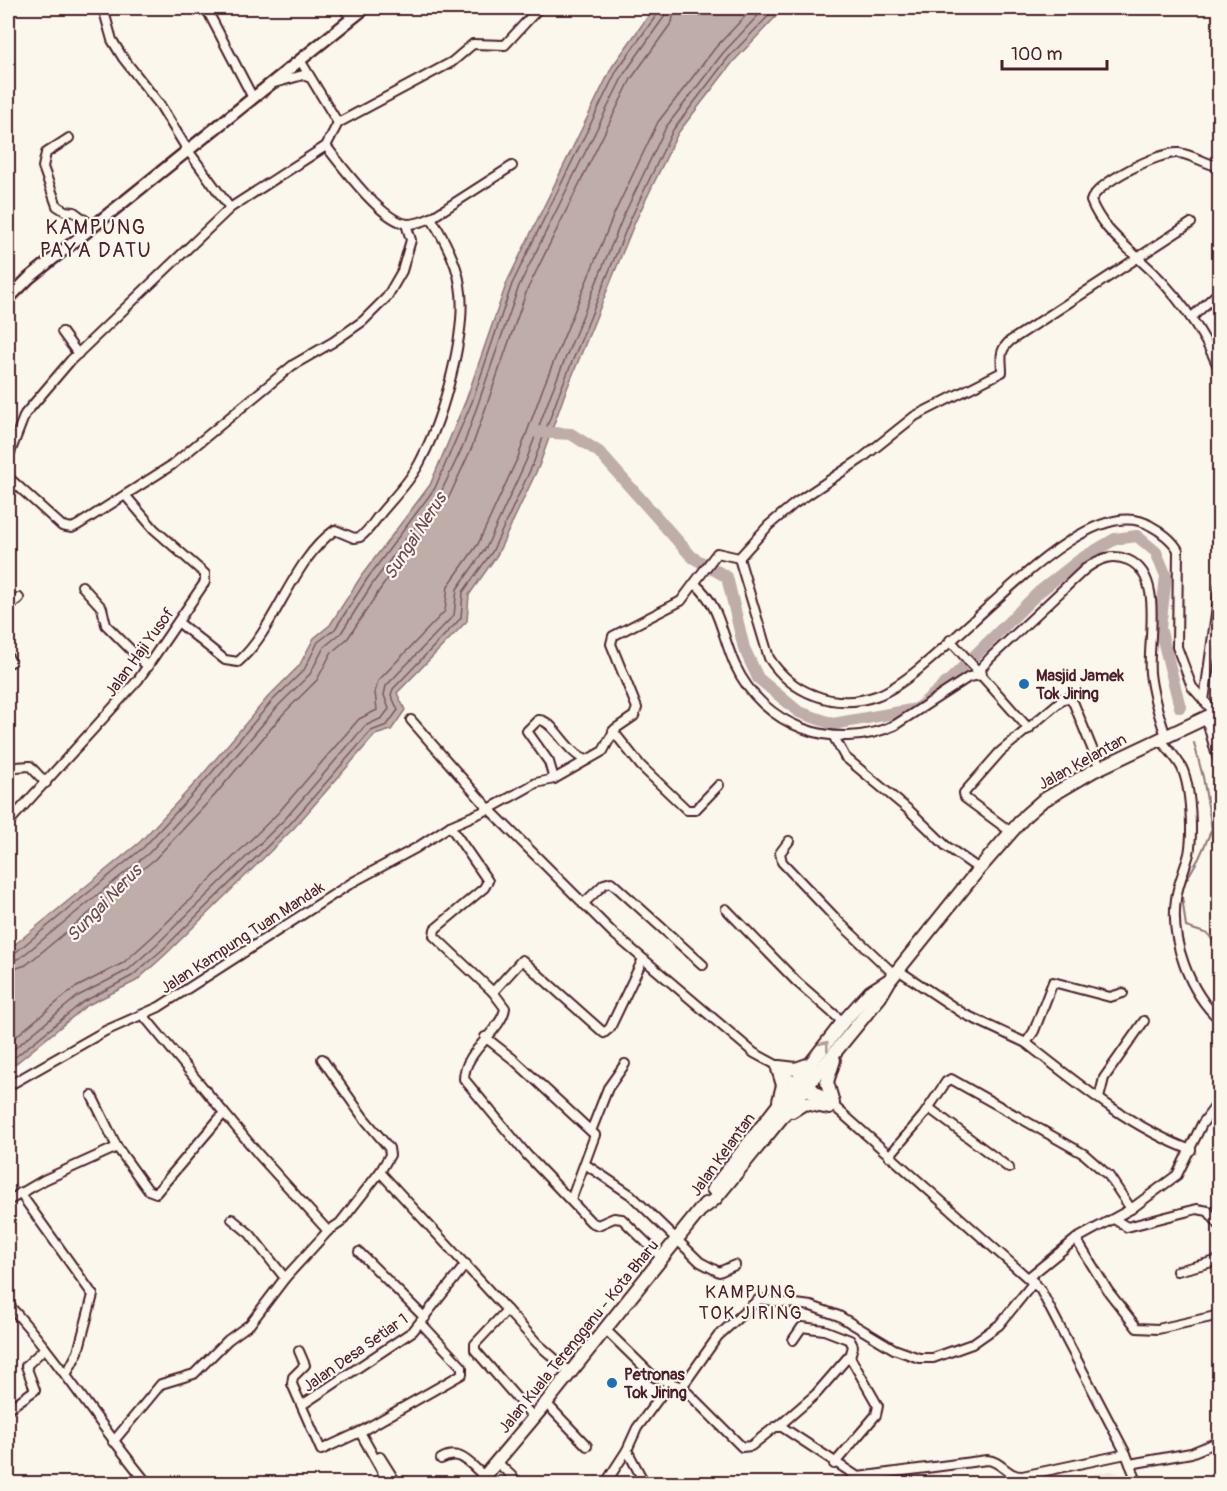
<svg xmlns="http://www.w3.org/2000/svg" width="1227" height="1491" viewBox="0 0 1227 1491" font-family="Pangolin,sans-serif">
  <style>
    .built { fill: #eee7de }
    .water { fill: #bfadaa; stroke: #907477; stroke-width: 1.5 }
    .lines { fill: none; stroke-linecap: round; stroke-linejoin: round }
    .shore { stroke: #79585e; stroke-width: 1.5 }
    .stream { stroke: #907477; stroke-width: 2 }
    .river { stroke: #bfadaa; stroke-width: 12 }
    .minor-casing { stroke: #4a1f2b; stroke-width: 12 }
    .major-casing { stroke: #4a1f2b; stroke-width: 15 }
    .highway-casing { stroke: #4a1f2b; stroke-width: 16 }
    .minor { stroke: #fbf7ec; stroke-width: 8 }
    .major { stroke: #fbf7ec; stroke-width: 10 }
    .highway { stroke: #fbf7ec; stroke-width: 12 }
    .oneway { stroke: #ab9695 }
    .poi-dot { fill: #1f6fb2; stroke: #fbf7ec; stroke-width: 2 }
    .labels { text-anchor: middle; stroke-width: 4.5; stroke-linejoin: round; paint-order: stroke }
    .street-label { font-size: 16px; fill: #4a1f2b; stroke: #fbf7ec }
    .poi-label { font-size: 16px; font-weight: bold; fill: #4a1f2b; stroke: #fbf7ec; text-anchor: start }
    .water-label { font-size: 18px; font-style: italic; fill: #6d4a51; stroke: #fbf7ec }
    .neighbourhood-label { font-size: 18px; letter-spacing: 1.5px; fill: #4a1f2b; stroke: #fbf7ec }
    .quarter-label { font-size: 20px; letter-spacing: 1.5px; fill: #4a1f2b; stroke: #fbf7ec }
  </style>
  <rect width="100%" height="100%" fill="#fbf7ec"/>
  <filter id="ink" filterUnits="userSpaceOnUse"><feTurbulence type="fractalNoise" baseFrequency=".0167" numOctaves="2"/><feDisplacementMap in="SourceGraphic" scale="12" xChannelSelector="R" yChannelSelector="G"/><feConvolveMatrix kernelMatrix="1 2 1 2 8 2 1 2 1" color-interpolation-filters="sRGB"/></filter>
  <g filter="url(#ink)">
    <path class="built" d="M 1110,1471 L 1119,1474 L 1122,1483 L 1045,1483 Z"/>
    <path class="water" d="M 654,8 L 784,8 L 733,62 L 678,133 L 635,222 L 564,396 L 539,466 L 497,555 L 469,595 L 467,621 L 397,693 L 405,710 L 391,730 L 375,735 L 294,828 L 166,954 L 136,981 L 86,1006 L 8,1070 L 8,950 L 140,842 L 198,780 L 268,697 L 299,666 L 314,638 L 330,625 L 362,575 L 430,485 L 466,400 L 507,282 L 612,67 Z"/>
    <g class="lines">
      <g class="shore">
        <path d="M 8,955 L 16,952 L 144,847 L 202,784 L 272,701 L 304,670 L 318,642 L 335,629 L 367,579 L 435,488 L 472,402 L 512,284 L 617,70 L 658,13 L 659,8"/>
        <path d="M 8,962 L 20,958 L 149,853 L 208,789 L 278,706 L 310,674 L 324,647 L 341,633 L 373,583 L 441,492 L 464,444 L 519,286 L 624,74 L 664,17 L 666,8"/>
        <path d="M 8,971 L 26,965 L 155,859 L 215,795 L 284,713 L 317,680 L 331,653 L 348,638 L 381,588 L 449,497 L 472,447 L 527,290 L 631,79 L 672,22 L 675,8"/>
        <path d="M 8,1043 L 73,989 L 123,963 L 151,938 L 278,813 L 359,719 L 377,710 L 375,692 L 378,681 L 445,611 L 448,586 L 478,544 L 518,457 L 543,388 L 614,214 L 658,122 L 716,47 L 753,8"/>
        <path d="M 8,1054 L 78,996 L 128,970 L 157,944 L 285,819 L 365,726 L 382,718 L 389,709 L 384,695 L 386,686 L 454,615 L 457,589 L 486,548 L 526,461 L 552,391 L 623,217 L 666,127 L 723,53 L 765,8"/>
        <path d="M 8,1063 L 83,1002 L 132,976 L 162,950 L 290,824 L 371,731 L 387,725 L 398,710 L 391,695 L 393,689 L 461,618 L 463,592 L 492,552 L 533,464 L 559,394 L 630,220 L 673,130 L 728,58 L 776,8"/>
      </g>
      <path class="stream" d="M 1194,743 L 1203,777 L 1212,829 L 1199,858 L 1181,889 L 1186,927 L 1208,934 L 1220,951"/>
      <path class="river" d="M 537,432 L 571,434 L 599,452 L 692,557 L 727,577 L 744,648 L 758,678 L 799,712 L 833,724 L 917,709 L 951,679 L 1039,592 L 1081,559 L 1115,539 L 1137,536 L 1156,552 L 1166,576 L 1160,628 L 1180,707"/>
      <g class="minor-casing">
        <g id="minor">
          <path d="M 103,8 L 112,40 L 123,58 L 160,105 L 187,149 L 230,208"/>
          <path d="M 206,8 L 253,98"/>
          <path d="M 343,8 L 352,18"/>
          <path d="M 300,60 L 338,123"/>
          <path d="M 271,84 L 303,75 L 308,77"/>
          <path d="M 69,138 L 46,153 L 43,167 L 57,206 L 65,211 L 74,212 L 93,226"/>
          <path d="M 1220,167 C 1206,164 1193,155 1179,153 C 1160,151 1096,183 1091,201 C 1101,226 1119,240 1138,258 C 1173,289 1202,328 1220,371"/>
          <path d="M 431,218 L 512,166"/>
          <path d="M 1191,318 L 1220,291"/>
          <path d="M 62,332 L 78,354"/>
          <path d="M 8,458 L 25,414 L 71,360 L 230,208 L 326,146 L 338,123 L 452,62 L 473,44 L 505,45 L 539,8"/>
          <path d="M 8,477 L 62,526 L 72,528 L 78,525 L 172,465 L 293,365 L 333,342 L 363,321 L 387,297 L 402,271 L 411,240 L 406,224"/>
          <path d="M 739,558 L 769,658 C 780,675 795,688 814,695 C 834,703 856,703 876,696 C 943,673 1079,482 1151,526 C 1161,531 1173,541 1178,550 L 1177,647 L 1192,687 L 1215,713"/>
          <path d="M 739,558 L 769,525 L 794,504 L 861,459 L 915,416 L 1002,372 C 1002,358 998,352 1010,341 L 1191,223"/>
          <path d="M 695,584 C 720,604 722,637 735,665 C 763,726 834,753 895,725 L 969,677 L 982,675 L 981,668 L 991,657 L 1085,569 C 1099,559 1111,553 1128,560 C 1165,576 1147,641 1150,673 C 1152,693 1159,716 1166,736"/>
          <path d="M 82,586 L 102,608 L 106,625 L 148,667"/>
          <path d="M 8,608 L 19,598"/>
          <path d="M 178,622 L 225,660 L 238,662 C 276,629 292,560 335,530 L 354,538 L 360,537 C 369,531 374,521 381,513 C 396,495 412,479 422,458 C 443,417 468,330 460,285 C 457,263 443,237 431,218 C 424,221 416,224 408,224 C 382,222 342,166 326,146"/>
          <path d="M 950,640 L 1029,729"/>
          <path d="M 8,657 L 11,662"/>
          <path d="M 1204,701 L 1220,584"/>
          <path d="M 1206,718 L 1220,767"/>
          <path d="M 411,720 L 489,809 L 614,934 L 754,1053 L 782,1068"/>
          <path d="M 613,731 L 641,766 L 687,810 L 695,810 L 719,785"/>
          <path d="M 834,737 L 845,757 L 910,811 L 946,846 L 979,869"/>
          <path d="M 1160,739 C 1167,748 1177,758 1182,768 C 1191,788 1193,833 1189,854 C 1185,869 1178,883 1176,899 C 1170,940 1189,992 1220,1020"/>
          <path d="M 8,773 L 16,767 L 30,766 L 46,783"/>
          <path d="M 554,779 L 549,762 L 527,731 L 538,720 C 553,718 567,755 587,760"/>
          <path d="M 8,823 L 138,680 L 205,582 L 205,574 L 154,529 L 125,495"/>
          <path d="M 450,826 L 488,881 L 484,888 L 435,929 L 434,936 L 493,992 L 505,1008 C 502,1031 464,1051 464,1079 L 527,1155 L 591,1222 L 598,1225 L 614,1218 L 622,1219 L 663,1259"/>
          <path d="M 1011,832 L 965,798 L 964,793 L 1000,752 L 1063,699 L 1069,698 L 1074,704 L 1100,768"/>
          <path d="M 789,841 L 780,853 L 782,862 L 840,923 L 894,974"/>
          <path d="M 583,904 L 604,884 L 611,882 L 703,965"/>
          <path d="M 726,909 L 797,982 L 843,1022"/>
          <path d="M 898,970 L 964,1014 L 1026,1043 L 1034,1031 L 1053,982 L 1110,997 L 1123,993"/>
          <path d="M 493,992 L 522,960 L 604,1033 L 610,1028 L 643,959"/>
          <path d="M 143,1015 L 259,1155 L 328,1231 L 340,1223 L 380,1172 L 538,1344 L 570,1372"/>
          <path d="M 485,1037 L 513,1059 L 595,1135 L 571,1200"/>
          <path d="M 1026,1043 C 1077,1083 1130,1127 1191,1150"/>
          <path d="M 322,1059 L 363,1117 L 389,1148 L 390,1155 L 380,1172"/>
          <path d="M 780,1071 L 826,1105"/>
          <path d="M 808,1083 L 1040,1289 L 1126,1454 L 1138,1484"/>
          <path d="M 8,1086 L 105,1031 L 159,1007 L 353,882 L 416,848 L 450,826 L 489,809 L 536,783 L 554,779 L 603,751 L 615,729 L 634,716 L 637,708 L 611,644 L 613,636 L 681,601 L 717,553 L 739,558"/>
          <path d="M 92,1096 L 117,1147"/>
          <path d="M 1099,1098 L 1104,1078 L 1144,1021"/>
          <path d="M 929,1108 L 1009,1168"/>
          <path d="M 591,1131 L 608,1088 L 625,1064"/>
          <path d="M 889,1156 L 923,1116 L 946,1082 L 951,1079 L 1084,1154 L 1109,1176 L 1131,1209"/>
          <path d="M 585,1164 L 631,1195 L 700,1262 L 719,1272 L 735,1265"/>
          <path d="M 20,1193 L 93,1295 L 78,1352 L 66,1375"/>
          <path d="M 8,1201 L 44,1180 L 117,1147 L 148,1190 L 156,1193 L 224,1113"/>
          <path d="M 232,1219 L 250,1234 L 285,1278"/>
          <path d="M 1114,1219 L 1127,1227 L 1197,1209 L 1208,1211 L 1220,1226"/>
          <path d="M 1076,1239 L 1108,1291 L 1137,1328 L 1158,1329 L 1220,1315"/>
          <path d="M 359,1252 L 425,1318"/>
          <path d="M 1177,1271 L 1220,1260"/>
          <path d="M 1029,1277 L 1076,1239 L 1131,1209 L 1177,1175 L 1202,1124 L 1220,1100"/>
          <path d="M 8,1304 C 59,1360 99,1425 148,1484"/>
          <path d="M 507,1310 L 475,1344 L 475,1350 L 534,1418"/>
          <path d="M 605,1329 L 654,1377 L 682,1387 L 742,1447 L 751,1446 L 775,1427 L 782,1427 L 858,1477"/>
          <path d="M 793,1340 L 802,1327 L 824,1330 L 850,1340 L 853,1346 L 850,1357 L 878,1406 L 876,1415 L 834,1464"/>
          <path d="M 299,1351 L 305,1365 L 293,1377 L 292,1384 L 321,1450 L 360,1432 L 462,1374 L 462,1367 L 421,1323"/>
          <path d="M 682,1387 L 718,1336 L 759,1299 L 811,1306 L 839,1316 L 894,1349 L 919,1358 L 933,1358 L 972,1344 L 999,1325 L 1034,1282"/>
          <path d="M 546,1403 L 587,1446"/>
          <path d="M 302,1405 L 413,1331 L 466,1264"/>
          <path d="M 8,1409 L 35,1390 L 26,1366 L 45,1348"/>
          <path d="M 779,1426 L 816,1394 L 849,1356"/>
          <path d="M 360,1432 L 389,1484"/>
          <path d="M 113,1442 L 161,1384 L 194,1374 L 228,1340 L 250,1324 L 285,1278 L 328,1231"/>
          <path d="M 627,1450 L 645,1484"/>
          <path d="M 380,1457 L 397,1484"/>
          <path d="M 441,1459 C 460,1448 470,1464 484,1476"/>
          <path d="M 497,1462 L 520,1484"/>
          <path d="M 1130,1464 L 1191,1453 L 1220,1441"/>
          <path d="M 605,1484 L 627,1450 L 637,1428 L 670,1383"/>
          <path d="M 844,1484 L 858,1477 L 987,1460 C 1002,1461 1006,1476 1022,1476 L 1126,1454"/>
        </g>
      </g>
      <g class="major-casing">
        <path id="major" d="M 8,299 L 29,278 L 365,8"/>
      </g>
      <g class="highway-casing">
        <g id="highway">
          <path d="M 779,1067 L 796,1069 L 810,1064"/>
          <path d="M 778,1069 L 783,1085 L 779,1101"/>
          <path d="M 833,1103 L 827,1082 L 834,1060"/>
          <path d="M 792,1111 L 805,1103 L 829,1108"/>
          <path d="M 713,1189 L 843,1022 L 870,992 L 889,980"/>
          <path d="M 702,1209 L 715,1199 L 880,997 L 890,980 L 979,869 L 1026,815 L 1042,801 L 1093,771 L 1220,711"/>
          <path d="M 478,1484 L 546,1403 L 705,1204"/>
        </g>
      </g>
      <use href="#minor" class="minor"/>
      <use href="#major" class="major"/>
      <use href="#highway" class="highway"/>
    </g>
    <defs><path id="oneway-chevron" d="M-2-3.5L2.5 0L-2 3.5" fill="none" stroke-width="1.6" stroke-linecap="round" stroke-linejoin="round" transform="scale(1.5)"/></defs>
    <use class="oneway" href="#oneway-chevron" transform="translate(825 1045) rotate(-52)"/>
  </g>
  <g class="poi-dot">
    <circle cx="1024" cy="684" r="6"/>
    <circle cx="612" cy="1383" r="6"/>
  </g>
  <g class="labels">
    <g class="street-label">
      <text transform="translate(139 652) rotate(-54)" y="6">Jalan Haji Yusof</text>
      <text transform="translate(1082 761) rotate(-29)" y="6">Jalan Kelantan</text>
      <text transform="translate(242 937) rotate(-33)" y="6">Jalan Kampung Tuan Mandak</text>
      <text transform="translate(722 1154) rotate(-54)" y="6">Jalan Kelantan</text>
      <text transform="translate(578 1336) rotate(-51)" y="6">Jalan Kuala Terengganu - Kota Bharu</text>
      <text transform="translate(355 1352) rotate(-35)" y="6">Jalan Desa Setiar 1</text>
    </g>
    <g class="poi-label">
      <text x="1036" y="681">Masjid Jamek<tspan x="1036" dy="18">Tok Jiring</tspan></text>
      <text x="624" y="1380">Petronas<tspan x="624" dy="18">Tok Jiring</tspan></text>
    </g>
    <g class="water-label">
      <text transform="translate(415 536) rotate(-57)" y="6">Sungai Nerus</text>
      <text transform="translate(104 903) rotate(-46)" y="6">Sungai Nerus</text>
    </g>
    <g class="neighbourhood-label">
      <text x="751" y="1298">KAMPUNG<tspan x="751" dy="21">TOK JIRING</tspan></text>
    </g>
    <g class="quarter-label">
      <text x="96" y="234">KAMPUNG<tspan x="96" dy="23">PAYA DATU</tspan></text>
    </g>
  </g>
  <rect width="1227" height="1491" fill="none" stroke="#fbf7ec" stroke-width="30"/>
  <rect x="15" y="15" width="1197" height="1461" fill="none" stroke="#4a1f2b" stroke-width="2" filter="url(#ink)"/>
  <path d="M1002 60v9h105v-9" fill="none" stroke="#4a1f2b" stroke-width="3"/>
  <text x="1011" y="60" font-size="18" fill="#4a1f2b" stroke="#fbf7ec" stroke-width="4.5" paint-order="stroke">100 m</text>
</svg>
